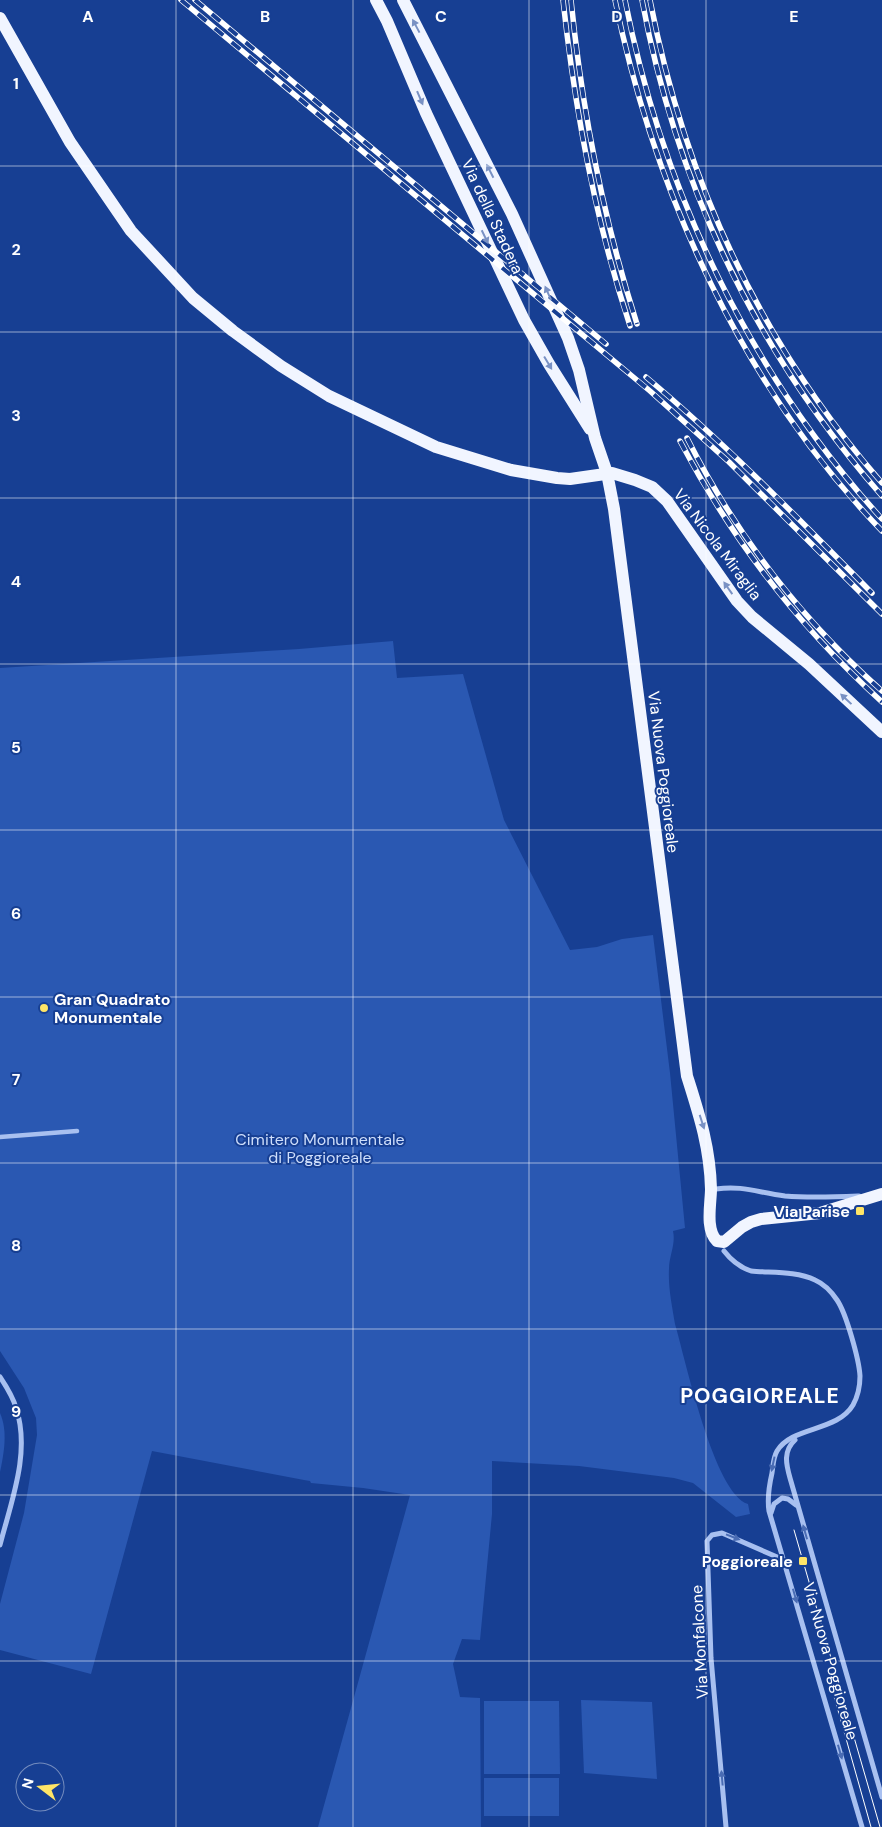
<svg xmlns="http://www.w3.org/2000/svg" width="882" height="1827" viewBox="0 0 882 1827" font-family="'DM Sans',sans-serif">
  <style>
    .green { fill: #2a58b2 }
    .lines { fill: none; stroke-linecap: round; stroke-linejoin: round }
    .pedestrian { stroke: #a8c0f0; stroke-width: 4.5 }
    .minor { stroke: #a8c0f0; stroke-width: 5 }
    .primary { stroke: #f1f5ff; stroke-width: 12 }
    .tram { stroke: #fff; stroke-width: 1 }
    .rail-casing { stroke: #fff; stroke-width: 5.5 }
    .rail { stroke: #173f93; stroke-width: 4; stroke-dasharray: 11; stroke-linecap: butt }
    .oneway { fill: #7991c4 }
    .oneway2 { fill: #4a6cb4 }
    .grid { fill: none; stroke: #fff; stroke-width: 1; stroke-opacity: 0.55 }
    .poi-dot { fill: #ffe567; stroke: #173f93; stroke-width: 2 }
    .labels { text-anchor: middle; stroke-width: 4; stroke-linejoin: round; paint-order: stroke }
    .street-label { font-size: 16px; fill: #fff; stroke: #173f93 }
    .poi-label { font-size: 16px; font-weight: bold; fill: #fff; stroke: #173f93; text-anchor: end }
    .park-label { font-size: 16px; fill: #cedefb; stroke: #173f93 }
    .district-label { font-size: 21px; font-weight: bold; letter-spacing: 1px; fill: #fff; stroke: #173f93 }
    .grid-label { font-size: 16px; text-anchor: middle; font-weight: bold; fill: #fff; stroke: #173f93; stroke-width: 4; stroke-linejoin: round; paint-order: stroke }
  </style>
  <rect width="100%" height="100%" fill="#173f93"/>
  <g class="green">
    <path d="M 393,641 L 397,678 L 463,674 L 504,820 L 570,950 L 597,947 L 622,939 L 653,935 L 670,1073 L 685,1228 L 673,1231 C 676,1244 669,1256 669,1269 C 668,1287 672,1306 675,1324 C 685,1358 714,1494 748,1504 L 750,1514 L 736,1517 L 693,1483 L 674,1478 L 579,1466 L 492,1461 L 492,1514 L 480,1640 L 462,1639 L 453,1664 L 460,1697 L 480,1698 L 481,1827 L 318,1827 L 410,1495 L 363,1488 L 311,1483 L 310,1481 L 304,1480 L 152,1451 L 91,1674 L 0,1650 L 0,1604 L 24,1513 L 37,1435 L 36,1418 L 24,1388 L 0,1351 L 0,668 L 299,649 Z"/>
    <path d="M 0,1413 C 8,1431 4,1453 0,1472 Z"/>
    <path d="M 581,1700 L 652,1702 L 657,1779 L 584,1773 Z"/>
    <path d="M 484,1701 L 559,1701 L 560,1774 L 484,1774 Z"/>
    <rect x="484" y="1778" width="75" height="38"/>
  </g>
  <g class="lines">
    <path class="pedestrian" d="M 0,1137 L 77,1131"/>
    <g class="minor">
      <path d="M 716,1189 C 743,1185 759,1193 785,1196 C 810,1198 834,1197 859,1196"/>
      <path d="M 724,1251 C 731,1260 739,1267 751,1271 C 771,1273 796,1271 815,1280 C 824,1284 831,1291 837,1300 C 846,1313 859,1359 860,1376 C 860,1386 858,1396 853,1405 C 837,1432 792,1426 777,1451 C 773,1458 773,1466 772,1473 C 769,1486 767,1498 769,1511 L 862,1827"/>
      <path d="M 0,1377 C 6,1386 13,1397 16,1408 C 31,1452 11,1502 0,1545"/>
      <path d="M 795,1440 C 783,1451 786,1464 790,1478 L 882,1797"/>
      <path d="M 771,1513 L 774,1504 L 782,1498 L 788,1499 L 796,1505"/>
      <path d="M 726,1827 L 711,1658 L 707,1541 L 712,1535 L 722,1533 L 784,1560"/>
    </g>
    <g class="primary">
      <path d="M 376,0 L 387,21 L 426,113 L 524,320 L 549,364 L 590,429"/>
      <path d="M 403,0 L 512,214 L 568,338 L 579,370 L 595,438 L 607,473 L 614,509 L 687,1076 C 699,1114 710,1147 711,1189 C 711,1203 705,1230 717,1241 L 724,1242 L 742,1227 L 751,1222 L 761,1219 L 820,1213 L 882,1194"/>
      <path d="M 0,18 L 70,142 L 131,231 L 193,298 L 233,331 L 281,366 L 329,396 L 436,447 L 511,470 L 557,478 L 570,479 L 612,473 L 635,480 L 652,487 L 667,501 L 737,601 L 752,617 L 809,664 L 882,732"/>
    </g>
    <g class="tram">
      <path d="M 794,1530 L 880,1827"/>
      <path d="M 834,1696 L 871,1827"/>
    </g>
    <g class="rail-casing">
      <g id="rail">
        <path d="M 181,0 L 650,391 L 729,462 L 882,614"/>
        <path d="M 195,0 L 606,344"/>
        <path d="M 563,0 C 575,111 595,220 630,326"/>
        <path d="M 571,0 C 582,110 603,218 637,324"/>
        <path d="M 615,0 C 655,195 743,387 882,531"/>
        <path d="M 625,0 C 663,193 750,373 882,519"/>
        <path d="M 642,0 C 677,188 756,352 882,496"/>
        <path d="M 650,0 C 685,181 760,343 882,483"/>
        <path d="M 646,377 C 726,444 799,519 872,593"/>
        <path d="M 687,438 C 735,533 802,620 882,691"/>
        <path d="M 680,441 C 732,540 799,627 882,702"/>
      </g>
    </g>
    <use href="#rail" class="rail"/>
  </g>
  <defs><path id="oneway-solid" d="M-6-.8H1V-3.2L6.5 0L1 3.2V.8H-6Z" transform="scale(1.25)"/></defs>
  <g class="oneway">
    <use href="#oneway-solid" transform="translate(416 26) rotate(-118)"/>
    <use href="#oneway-solid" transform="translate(420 98) rotate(67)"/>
    <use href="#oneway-solid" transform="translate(490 171) rotate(-117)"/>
    <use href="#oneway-solid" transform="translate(485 237) rotate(64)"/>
    <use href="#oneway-solid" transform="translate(548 293) rotate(-114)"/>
    <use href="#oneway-solid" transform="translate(548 363) rotate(59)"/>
    <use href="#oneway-solid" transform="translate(728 588) rotate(-125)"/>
    <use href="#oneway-solid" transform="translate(846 699) rotate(-137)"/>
    <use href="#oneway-solid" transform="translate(702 1122) rotate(72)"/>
  </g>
  <g class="oneway2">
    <use href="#oneway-solid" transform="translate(773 1464) rotate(102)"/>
    <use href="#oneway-solid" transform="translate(805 1532) rotate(-106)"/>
    <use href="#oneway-solid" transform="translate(733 1537) rotate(21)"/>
    <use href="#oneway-solid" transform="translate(795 1596) rotate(74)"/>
    <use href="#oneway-solid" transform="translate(840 1752) rotate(74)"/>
    <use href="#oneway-solid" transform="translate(722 1778) rotate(-95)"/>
  </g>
  <path class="grid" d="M 176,0 L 176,1827M 353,0 L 353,1827M 529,0 L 529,1827M 706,0 L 706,1827M 0,166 L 882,166M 0,332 L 882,332M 0,498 L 882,498M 0,664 L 882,664M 0,830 L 882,830M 0,997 L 882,997M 0,1163 L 882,1163M 0,1329 L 882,1329M 0,1495 L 882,1495M 0,1661 L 882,1661"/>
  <g class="poi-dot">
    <circle cx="44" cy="1008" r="5"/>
    <rect x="855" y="1206" width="10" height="10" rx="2.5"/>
    <rect x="798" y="1556" width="10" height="10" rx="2.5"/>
  </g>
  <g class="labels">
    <g class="street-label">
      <text transform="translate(493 216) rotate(65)" y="6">Via della Stadera</text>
      <text transform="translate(718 544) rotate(53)" y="6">Via Nicola Miraglia</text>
      <text transform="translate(664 772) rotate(83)" y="6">Via Nuova Poggioreale</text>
      <text transform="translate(699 1642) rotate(-93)" y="6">Via Monfalcone</text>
      <text transform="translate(831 1661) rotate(74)" y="6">Via Nuova Poggioreale</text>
    </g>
    <g class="poi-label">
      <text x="54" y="1005" text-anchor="start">Gran Quadrato<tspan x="54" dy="18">Monumentale</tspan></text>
      <text x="850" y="1217">Via Parise</text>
      <text x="793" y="1567">Poggioreale</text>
    </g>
    <g class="park-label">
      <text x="320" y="1145">Cimitero Monumentale<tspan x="320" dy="18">di Poggioreale</tspan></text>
    </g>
    <g class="district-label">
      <text x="760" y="1403">POGGIOREALE</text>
    </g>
  </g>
  <g class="grid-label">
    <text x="88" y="22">A</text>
    <text x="265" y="22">B</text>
    <text x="441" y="22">C</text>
    <text x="617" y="22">D</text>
    <text x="794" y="22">E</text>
    <text x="16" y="89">1</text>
    <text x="16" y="255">2</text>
    <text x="16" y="421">3</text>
    <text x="16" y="587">4</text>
    <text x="16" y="753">5</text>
    <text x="16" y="919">6</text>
    <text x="16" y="1085">7</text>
    <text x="16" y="1251">8</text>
    <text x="16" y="1417">9</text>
  </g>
  <g transform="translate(40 1787) rotate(286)"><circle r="24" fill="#173f93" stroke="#748cbe"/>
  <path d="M0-4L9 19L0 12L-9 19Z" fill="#ffe567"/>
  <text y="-8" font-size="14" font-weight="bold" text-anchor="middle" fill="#ffffff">N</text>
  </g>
</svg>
